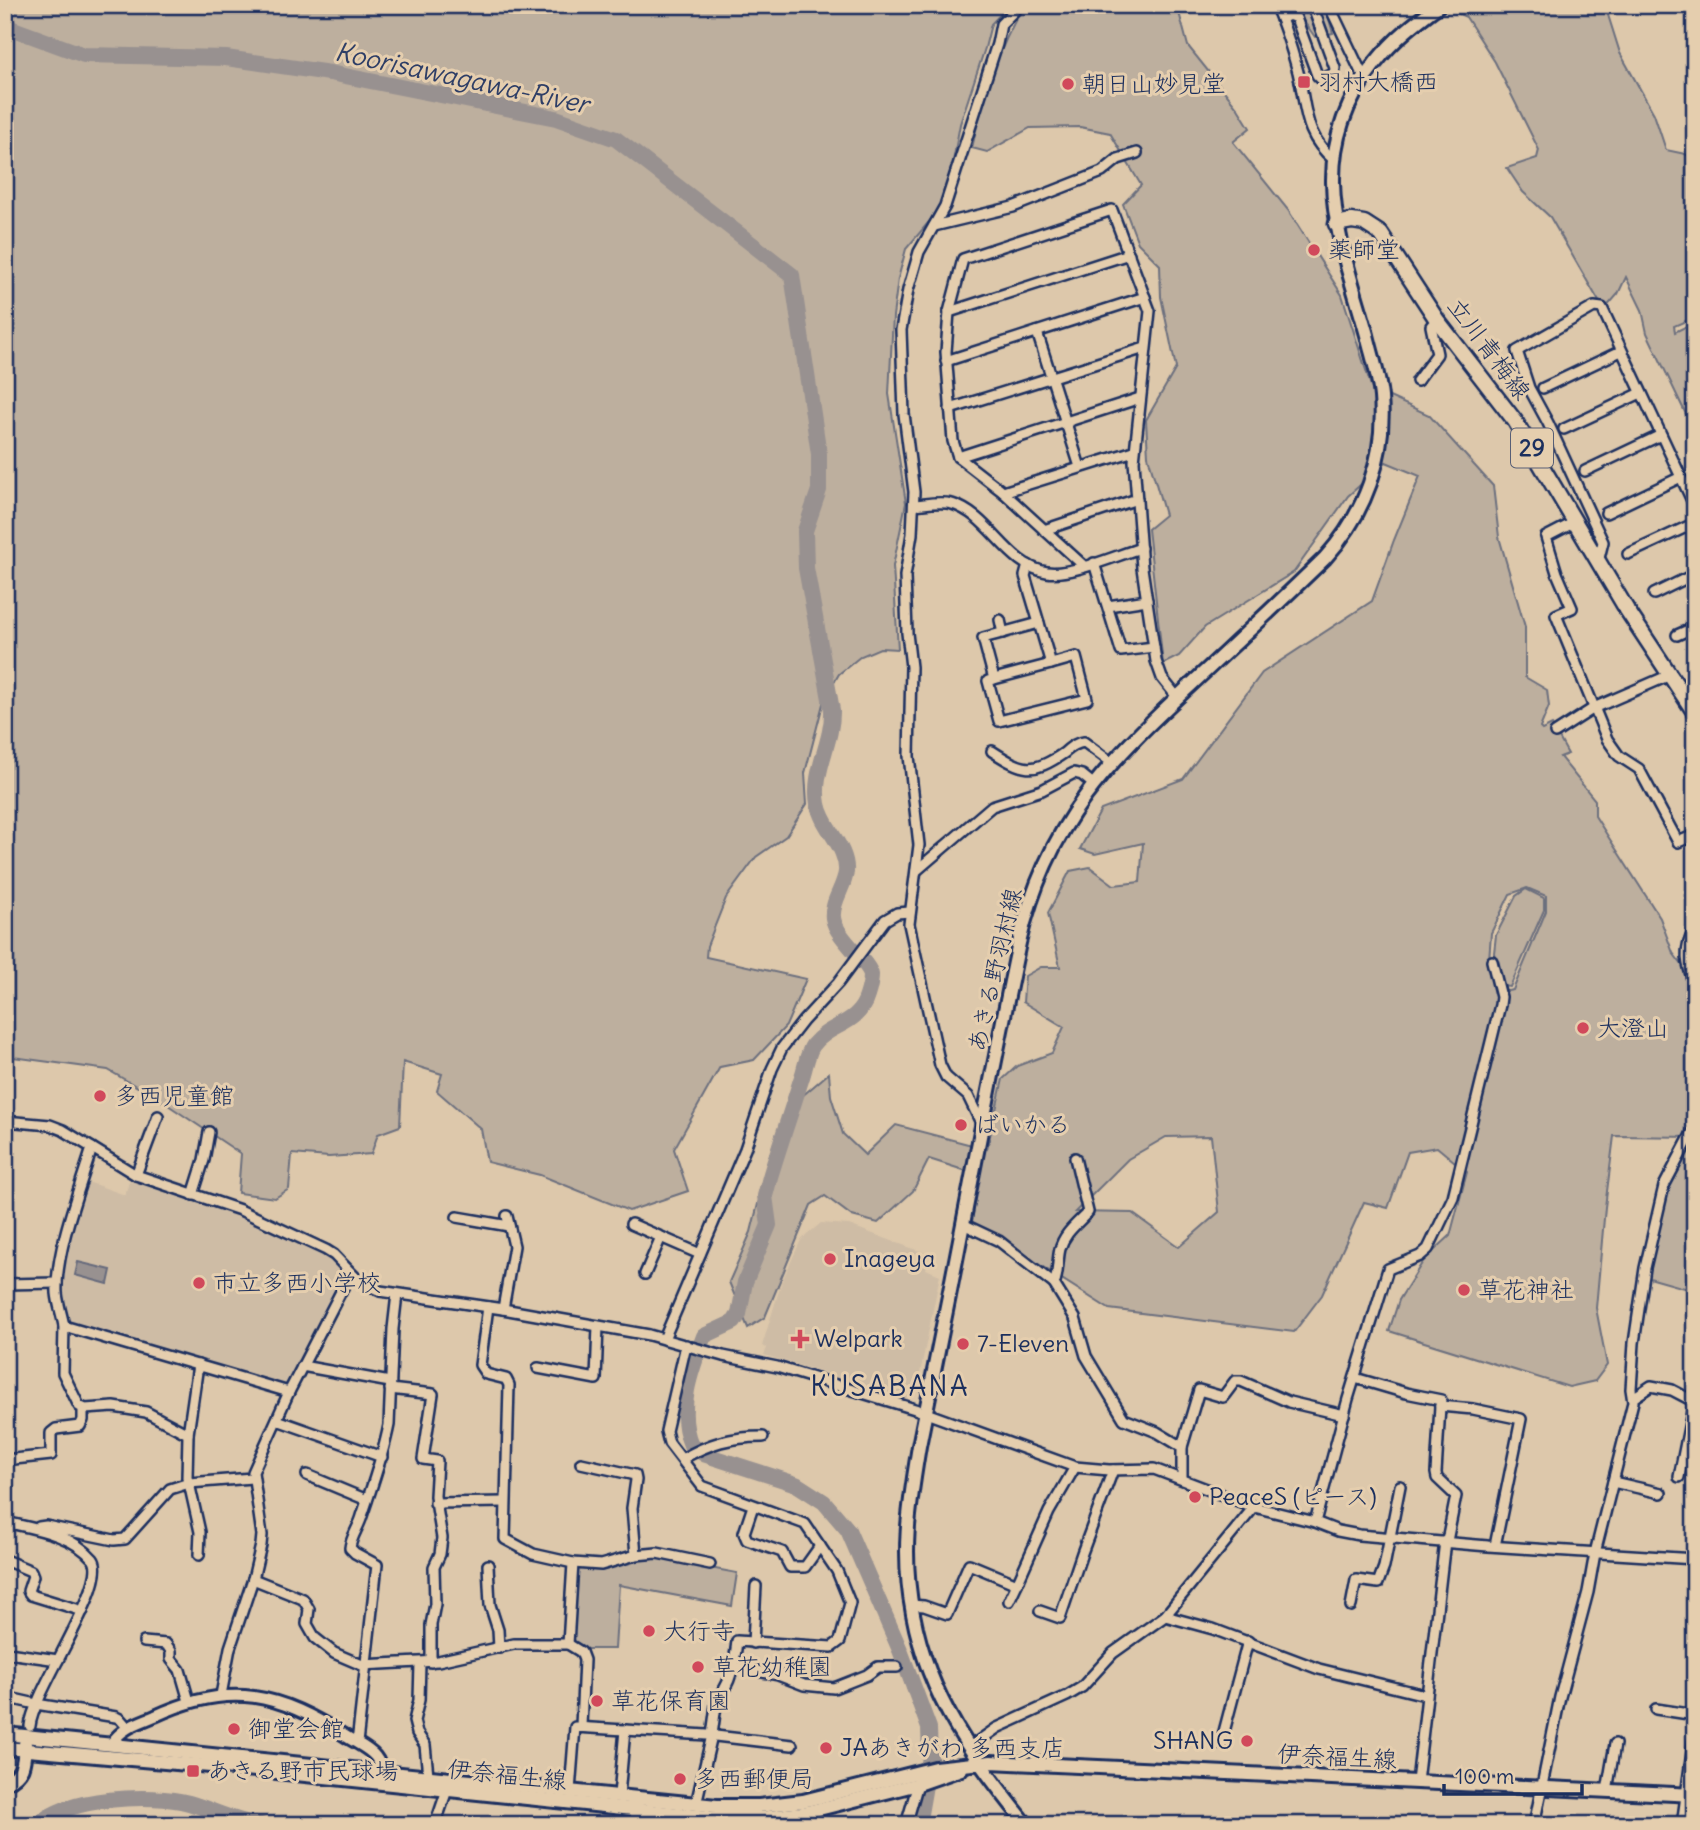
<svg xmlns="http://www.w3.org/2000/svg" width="1700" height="1830" viewBox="0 0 1700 1830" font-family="Delius,'Klee One',sans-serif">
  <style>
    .built { fill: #cebca5 }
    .green { fill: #bdaf9e; stroke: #6c6f7e; stroke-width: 2; fill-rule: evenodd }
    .water { fill: #989190; stroke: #666a7c; stroke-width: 2 }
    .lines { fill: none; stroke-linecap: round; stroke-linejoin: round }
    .river { stroke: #989190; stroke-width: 16 }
    .minor-casing { stroke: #1b2f5e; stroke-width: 14 }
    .tertiary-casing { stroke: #1b2f5e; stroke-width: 16 }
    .secondary-casing { stroke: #1b2f5e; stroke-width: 18 }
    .primary-casing { stroke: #1b2f5e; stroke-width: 19 }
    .minor { stroke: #e5ceae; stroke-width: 9 }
    .tertiary { stroke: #e5ceae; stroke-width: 10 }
    .secondary { stroke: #e5ceae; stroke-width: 12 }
    .primary { stroke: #e5ceae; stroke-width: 14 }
    .poi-dot { fill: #d1495b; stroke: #e5ceae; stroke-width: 2.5 }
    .labels { text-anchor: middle; stroke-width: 6; stroke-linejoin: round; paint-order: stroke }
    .shield { fill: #e5ceae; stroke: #585f76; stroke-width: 2 }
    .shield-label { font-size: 23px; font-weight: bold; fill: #1b2f5e }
    .poi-label { font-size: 24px; fill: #1b2f5e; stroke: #e5ceae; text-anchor: start }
    .street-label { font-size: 24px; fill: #1b2f5e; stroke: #e5ceae }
    .water-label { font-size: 26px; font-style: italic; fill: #2e3e66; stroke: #e5ceae }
    .quarter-label { font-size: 28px; letter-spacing: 2px; fill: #1b2f5e; stroke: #e5ceae }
  </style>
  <rect width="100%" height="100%" fill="#ddc8ab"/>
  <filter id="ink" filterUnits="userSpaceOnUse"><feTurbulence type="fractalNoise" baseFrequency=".0143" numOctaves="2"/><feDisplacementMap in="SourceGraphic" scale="14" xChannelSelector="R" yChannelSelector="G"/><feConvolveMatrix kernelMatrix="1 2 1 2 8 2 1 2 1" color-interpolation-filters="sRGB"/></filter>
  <g filter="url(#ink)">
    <g class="built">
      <path d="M 85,1181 L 125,1195 L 129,1182 L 134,1181 L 245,1217 L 334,1260 L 338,1267 L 339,1278 L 287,1384 L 282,1386 L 68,1322 L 64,1316 L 59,1287 L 66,1247 Z"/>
      <path d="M 821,1223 L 849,1225 L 930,1255 L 926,1269 L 940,1275 L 916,1393 L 907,1398 L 764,1355 L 767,1348 L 762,1346 L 782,1281 L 801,1240 Z"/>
    </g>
    <g class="green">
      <path d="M 5,5 L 1009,5 L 991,24 L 985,48 L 960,124 L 952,167 L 939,210 L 906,249 L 898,279 L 893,316 L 889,394 L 906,503 L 893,566 L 898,649 L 880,648 L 861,656 L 839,674 L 824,700 L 805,773 L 807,804 L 786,836 L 756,857 L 726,898 L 707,946 L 706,957 L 806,979 L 786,1026 L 754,1060 L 720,1067 L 674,1149 L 688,1191 L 629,1211 L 540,1175 L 487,1162 L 481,1129 L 437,1091 L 442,1074 L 403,1062 L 400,1126 L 378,1134 L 371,1154 L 329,1157 L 292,1154 L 289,1189 L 275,1198 L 238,1193 L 241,1154 L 162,1101 L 108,1070 L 13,1057 L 5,1059 Z"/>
      <path d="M 1024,5 L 1177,5 L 1188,46 L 1237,107 L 1250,128 L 1233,142 L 1288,210 L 1342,295 L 1372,389 L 1429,415 L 1493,486 L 1499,537 L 1525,627 L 1525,677 L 1547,690 L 1549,706 L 1540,728 L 1542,730 L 1552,725 L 1568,754 L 1560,757 L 1595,800 L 1595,816 L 1660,918 L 1673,953 L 1695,982 L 1695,1137 L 1614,1136 L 1605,1207 L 1596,1308 L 1607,1365 L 1595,1381 L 1569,1387 L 1389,1331 L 1399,1300 L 1424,1260 L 1450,1236 L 1467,1172 L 1437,1147 L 1408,1152 L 1388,1208 L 1364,1202 L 1322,1295 L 1294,1332 L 1109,1309 L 972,1222 L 979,1175 L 929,1159 L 913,1191 L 878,1223 L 852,1216 L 825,1196 L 811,1205 L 765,1317 L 748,1328 L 729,1282 L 751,1232 L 763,1184 L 801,1097 L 829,1073 L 831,1096 L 843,1134 L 865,1155 L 896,1125 L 987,1149 L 1003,1079 L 1017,1066 L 1052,1053 L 1064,1027 L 1023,1002 L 1025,976 L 1041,967 L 1060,967 L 1048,913 L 1070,871 L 1090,867 L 1114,885 L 1140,882 L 1143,843 L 1095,854 L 1080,849 L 1101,810 L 1183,779 L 1262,673 L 1372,601 L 1394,540 L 1420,476 L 1386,462 L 1348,496 L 1294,572 L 1205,627 L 1179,656 L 1163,664 L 1148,529 L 1165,515 L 1148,456 L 1146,420 L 1176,368 L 1161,297 L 1160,265 L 1138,243 L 1123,204 L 1141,185 L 1110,133 L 1080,127 L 1030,128 L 987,152 L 972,148 C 983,97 997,50 1024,5 ZM 1527,888 L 1546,896 L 1546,911 L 1513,990 L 1495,993 L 1489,960 L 1491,933 L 1510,894 ZM 1211,1136 L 1219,1212 L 1179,1247 L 1132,1213 L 1075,1212 L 1128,1159 L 1166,1137 Z"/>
      <path d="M 1292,5 L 1325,5 L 1333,33 L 1315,37 Z"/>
      <path d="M 1439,5 L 1614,5 L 1608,15 L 1620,53 L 1654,114 L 1666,150 L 1685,154 L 1695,160 L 1695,317 L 1674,326 L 1675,332 L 1695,322 L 1695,433 L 1647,333 L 1642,310 L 1626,277 L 1618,294 L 1604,310 L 1550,217 L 1523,192 L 1507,168 L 1537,158 L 1539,150 L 1495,62 L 1466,17 Z"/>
      <path d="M 1526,889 L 1544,898 L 1544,910 L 1510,987 L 1502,986 L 1494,953 L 1496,935 L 1516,896 Z"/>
      <path d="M 1688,1145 L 1695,1147 L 1695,1291 L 1646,1277 L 1668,1186 Z"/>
      <path d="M 642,1558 L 657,1558 L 737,1573 L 732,1606 L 619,1585 L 615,1649 L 583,1649 L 570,1640 L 575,1568 L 601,1568 Z"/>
    </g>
    <path class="water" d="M 78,1262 L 111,1270 L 108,1284 L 75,1275 Z"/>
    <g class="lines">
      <g class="river">
        <path d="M 5,26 L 84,55 L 226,58 L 330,73 L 556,118 L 616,139 L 792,275 L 819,454 L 819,490 L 805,531 L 806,568 L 832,710 C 833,743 812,771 818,804 C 822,828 848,847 846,872 C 844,888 831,902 833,918 C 836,938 869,962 871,975 C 871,982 869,990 867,996 C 858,1026 830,1023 813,1045 C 807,1053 805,1070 801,1080 C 791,1112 780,1144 770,1177 L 765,1196 L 769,1225 L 745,1282 L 739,1314 L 734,1322 L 704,1336 C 691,1370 676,1410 691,1445 L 706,1455 L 796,1484 L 824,1502 L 848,1530 L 900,1650 L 929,1728 L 930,1757 L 918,1825"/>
        <path d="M 38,1825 C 66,1797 152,1793 189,1803 C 213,1810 235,1822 261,1825"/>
      </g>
      <g class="minor-casing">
        <g id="minor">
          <path d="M 1275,5 C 1285,26 1292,50 1298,72 C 1307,109 1303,134 1334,160"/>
          <path d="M 1329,5 L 1360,70"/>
          <path d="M 1281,19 L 1289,15 L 1296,18 L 1317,75 L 1321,79 L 1334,74 L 1335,68 L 1312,5"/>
          <path d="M 934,226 L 1013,207 L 1102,172 L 1118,159 L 1137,153"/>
          <path d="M 949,312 L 1129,254"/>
          <path d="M 1037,332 L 1080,467"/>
          <path d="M 946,361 L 1145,297"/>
          <path d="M 1417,381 L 1437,354 L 1431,326 L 1437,320"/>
          <path d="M 1543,388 L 1621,351"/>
          <path d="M 950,409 L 1145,348"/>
          <path d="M 1564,429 L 1641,393"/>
          <path d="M 958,457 L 1140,398"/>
          <path d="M 1585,471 L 1661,435"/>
          <path d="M 1003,492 L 1134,451"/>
          <path d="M 915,505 C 926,504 940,501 952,504 C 990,515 1007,566 1047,572 C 1071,576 1117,555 1141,548"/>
          <path d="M 1606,513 L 1681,477"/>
          <path d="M 1575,522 L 1546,537 L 1557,573 L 1572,608 L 1556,615 L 1607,739 L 1619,756 L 1639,769 L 1678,842 L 1695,835"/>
          <path d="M 1044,530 L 1137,499"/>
          <path d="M 1628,554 L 1695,523"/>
          <path d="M 1598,562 L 1603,542 L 1548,423 L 1529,388 L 1517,351 L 1594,307 L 1602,308 L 1695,507"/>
          <path d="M 1094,563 L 1121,651 L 1154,647"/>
          <path d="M 1028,565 L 1025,576 L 1039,623"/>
          <path d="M 1084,566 L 1003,492 L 958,457 L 953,441 L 946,352 L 949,312 L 963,259 L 1112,210 L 1150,311 L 1134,461 L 1142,568 L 1156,661 L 1162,678 L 1177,697"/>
          <path d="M 1654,594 L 1695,574"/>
          <path d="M 1108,606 L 1147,600"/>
          <path d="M 1000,620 L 1003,633"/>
          <path d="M 1039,623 L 1051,664 L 1076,657 L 1087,699 L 999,721 L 988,681 L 994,679 L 983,638 Z"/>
          <path d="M 1677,635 L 1695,627"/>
          <path d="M 994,679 L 1051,664"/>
          <path d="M 1555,733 L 1594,708 L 1670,675"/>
          <path d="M 992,751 C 1023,771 1032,775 1064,753 C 1070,748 1075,743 1084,742 L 1111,762"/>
          <path d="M 916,871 L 992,806 L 1042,790 L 1074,773 L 1082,775 L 1093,784"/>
          <path d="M 1695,930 C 1682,949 1687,966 1695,986"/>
          <path d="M 5,1121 L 50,1125 L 63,1130 L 136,1175 L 240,1210 L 326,1250 L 334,1255 L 359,1281 L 380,1291 L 503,1309 L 649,1335 L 723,1356 L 777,1367 L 915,1409 L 1075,1467 L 1109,1470 L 1154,1469 L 1254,1507 L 1315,1522 L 1338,1531 L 1359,1535 L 1488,1546 L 1695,1559"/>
          <path d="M 982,1125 L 968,1096 L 946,1077 L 940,1065 L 909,924 L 919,845 L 909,756 L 911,667 L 907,633 L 905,576 L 912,534 L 914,492 L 904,414 L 901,330 L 908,290 L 919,252 L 945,206 L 997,44 L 1001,24 L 1020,5"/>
          <path d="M 92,1148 C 80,1187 55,1253 57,1293 C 58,1304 62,1315 64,1326 L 289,1392"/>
          <path d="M 136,1175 L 158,1116"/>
          <path d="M 193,1195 L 204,1160 L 209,1132"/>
          <path d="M 457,1217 L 509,1226"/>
          <path d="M 631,1224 L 700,1254"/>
          <path d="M 963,1224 L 999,1241 L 1054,1284 L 1075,1318 L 1086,1356 L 1124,1419 L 1157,1432 L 1182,1447 L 1182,1479"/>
          <path d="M 645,1274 L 661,1237"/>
          <path d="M 5,1284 L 57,1283"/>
          <path d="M 1054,1284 C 1059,1272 1057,1261 1060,1249 C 1064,1233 1077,1224 1088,1212 L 1075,1158"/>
          <path d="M 503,1309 L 514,1246 L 507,1216"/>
          <path d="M 64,1326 L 63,1373 L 79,1406 L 85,1409 L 114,1407 L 146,1412 L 188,1434 L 187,1478 L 189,1483 L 252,1478"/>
          <path d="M 664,1339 L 745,1149 L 772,1069 L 782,1048 L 803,1021 L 838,983 L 885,920 L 897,913 L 910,912"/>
          <path d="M 686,1345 L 666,1431 L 669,1443 L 702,1486 L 805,1524 L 837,1571 L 850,1603 L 840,1641 L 832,1647 L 737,1641 C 735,1660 731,1686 717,1698 L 712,1735 L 696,1804"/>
          <path d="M 302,1366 L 390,1382"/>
          <path d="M 538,1368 L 596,1379 L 598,1326"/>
          <path d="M 1355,1378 L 1406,1393 L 1441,1400 L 1440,1406 L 1473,1409 L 1521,1419 L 1495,1546"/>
          <path d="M 390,1389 L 433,1394 L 423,1459 L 437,1461 L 435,1496 L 442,1538 L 440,1554 L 434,1567 L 435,1604 L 431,1625 L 431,1662"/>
          <path d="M 1633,1398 L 1651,1386 L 1672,1390 L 1695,1402"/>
          <path d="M 1440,1406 L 1436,1473 L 1437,1478 L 1456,1496 L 1447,1541"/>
          <path d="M 277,1420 L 382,1457"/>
          <path d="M 188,1434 L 198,1365"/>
          <path d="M 1182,1447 L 1199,1390 L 1223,1397 L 1235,1381 L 1241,1381 L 1289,1402 L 1344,1415"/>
          <path d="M 682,1459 C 710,1443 730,1437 763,1437"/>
          <path d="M 5,1460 L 51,1455 L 51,1433 L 56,1429 L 80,1426 L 83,1420 L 83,1408"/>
          <path d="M 307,1475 L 367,1500"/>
          <path d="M 1679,1477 L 1694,1402"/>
          <path d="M 1613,1482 L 1661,1493"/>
          <path d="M 435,1503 L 505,1502"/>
          <path d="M 753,1506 L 744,1533 L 747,1540 L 782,1552 L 790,1567 L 805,1567 L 820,1546"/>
          <path d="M 5,1522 C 35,1529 72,1534 93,1559 C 111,1581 33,1692 30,1726"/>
          <path d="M 1315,1522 L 1348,1399 L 1388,1269 L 1420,1256 L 1428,1249 L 1453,1197 L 1500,1005 L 1501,997 L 1492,961"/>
          <path d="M 39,1527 L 46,1526 L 114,1540 L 125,1539 L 170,1489 L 189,1483 L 200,1532 L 199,1555"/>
          <path d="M 636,1555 L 657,1553 L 710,1564"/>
          <path d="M 5,1560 L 31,1571 L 33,1576 L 28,1591 L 31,1595 L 83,1611"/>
          <path d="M 573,1563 L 601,1565 L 636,1555 L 632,1508 L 636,1480 L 635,1475 L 581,1463"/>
          <path d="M 488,1565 L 490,1605 L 498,1630 L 499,1648"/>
          <path d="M 253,1579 L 303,1599 L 309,1609 L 307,1624 L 315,1638 L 334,1653 L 362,1665 L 438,1661 L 514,1644 L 568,1644 L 573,1563 L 533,1554 L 505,1539 L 509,1385 L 506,1379 L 486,1374 L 480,1365 L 488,1307"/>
          <path d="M 1009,1601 L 1017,1584"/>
          <path d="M 911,1605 L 924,1606 L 947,1614 L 969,1564 L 1017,1584 L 1049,1512 L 1075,1467"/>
          <path d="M 1351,1606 L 1356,1580 L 1378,1583 L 1384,1567 L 1400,1486"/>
          <path d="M 1040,1611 L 1060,1618 L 1082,1553 L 1113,1470"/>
          <path d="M 1165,1616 L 1213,1629 L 1319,1669 L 1425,1695"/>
          <path d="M 144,1642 L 166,1644 L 171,1651 L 171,1659 L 180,1670 L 189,1701"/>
          <path d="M 753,1643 L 756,1586"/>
          <path d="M 568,1644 L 581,1652 L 584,1660 L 581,1726"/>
          <path d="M 8,1653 L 58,1660"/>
          <path d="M 420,1663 L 419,1700 L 414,1721 L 417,1733 L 425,1745 L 428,1775"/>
          <path d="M 732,1666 L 778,1675 L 804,1685 L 834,1688 L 867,1675 L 878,1667 L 897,1667"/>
          <path d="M 221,1695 L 230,1648 L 253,1579 L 261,1545 L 262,1535 L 253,1472 L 289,1392 L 350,1274"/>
          <path d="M 5,1697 L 36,1704 L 116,1717 L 120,1719 L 128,1728"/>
          <path d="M 1656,1709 L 1695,1715"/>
          <path d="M 357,1743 L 377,1565 L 355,1553 L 350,1548 C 351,1537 359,1527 362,1516 C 372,1486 383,1456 389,1425 L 393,1329 L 397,1294"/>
          <path d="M 1221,1743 L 1248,1641"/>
          <path d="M 970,1747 L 997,1728 L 1067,1696 L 1082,1687 L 1113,1653 L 1165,1616 L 1254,1507"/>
          <path d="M 1417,1782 L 1445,1541"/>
          <path d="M 570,1791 L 575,1727 L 707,1735 L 792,1745"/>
          <path d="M 1607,1791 L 1615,1744"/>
          <path d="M 619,1795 L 625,1730"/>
          <path d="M 795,1814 L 799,1825"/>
          <path d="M 435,1825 L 447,1790"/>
          <path d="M 906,1825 L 919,1780"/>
          <path d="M 1534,1825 L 1560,1697 L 1588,1592 L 1595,1553 L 1633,1402 L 1631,1389 L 1634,1343 L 1645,1268 L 1664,1186 L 1695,1127"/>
          <path d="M 1682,1825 L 1695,1730"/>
        </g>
      </g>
      <g class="tertiary-casing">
        <g id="tertiary">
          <path d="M 111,1744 C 123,1727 136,1724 155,1716 C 230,1681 279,1693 347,1737 C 366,1749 384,1754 381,1780"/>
          <path d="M 636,1825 L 636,1803"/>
        </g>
      </g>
      <g class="secondary-casing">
        <g id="secondary">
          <path d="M 5,1734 L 717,1806 L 759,1806 L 803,1801 L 935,1768 L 991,1762 L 1695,1795"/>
          <path d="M 5,1748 L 267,1771 L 709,1817 L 760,1818 L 803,1813 L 918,1784 L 961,1769"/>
          <path d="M 5,1783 C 24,1774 24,1764 25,1744"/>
          <path d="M 1027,1825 C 975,1759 929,1700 913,1614 C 901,1552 909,1507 919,1446 C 929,1396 939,1346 949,1296 C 972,1178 994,1061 1019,943 C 1047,821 1109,761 1197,679 C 1240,639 1283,599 1325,558 C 1365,514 1386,457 1381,397 C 1379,376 1372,356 1367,335 C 1339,236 1303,154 1376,62 C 1394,39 1416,22 1439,5"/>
        </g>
      </g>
      <g class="primary-casing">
        <path id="primary" d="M 1336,224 L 1352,221 L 1364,223 L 1381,234 L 1437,320 L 1515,421 L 1627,610 L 1695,713"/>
      </g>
      <use href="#minor" class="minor"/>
      <use href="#tertiary" class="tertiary"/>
      <use href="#secondary" class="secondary"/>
      <use href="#primary" class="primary"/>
    </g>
  </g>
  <g class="poi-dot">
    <rect x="1297" y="75" width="14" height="14" rx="3.5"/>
    <circle cx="1068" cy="84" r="7"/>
    <circle cx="1314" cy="250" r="7"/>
    <circle cx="1583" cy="1028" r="7"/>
    <circle cx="100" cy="1096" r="7"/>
    <circle cx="961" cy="1125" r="7"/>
    <circle cx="830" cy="1259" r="7"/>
    <circle cx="199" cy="1283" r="7"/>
    <circle cx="1464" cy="1290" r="7"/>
    <path d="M796.5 1328.5h7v7h7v7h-7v7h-7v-7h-7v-7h7z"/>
    <circle cx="963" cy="1344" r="7"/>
    <circle cx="1195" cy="1497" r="7"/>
    <circle cx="649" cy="1631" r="7"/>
    <circle cx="698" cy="1667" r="7"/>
    <circle cx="597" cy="1701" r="7"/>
    <circle cx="234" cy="1729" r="7"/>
    <circle cx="1247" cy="1741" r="7"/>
    <circle cx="826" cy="1748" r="7"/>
    <rect x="186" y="1764" width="14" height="14" rx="3.5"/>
    <circle cx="680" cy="1779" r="7"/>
  </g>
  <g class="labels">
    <rect class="shield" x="1511" y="428.5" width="42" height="39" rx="5"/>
    <g class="shield-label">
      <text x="1532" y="456">29</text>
    </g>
    <g class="poi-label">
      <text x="1318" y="90">羽村大橋西</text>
      <text x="1082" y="92">朝日山妙見堂</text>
      <text x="1328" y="258">薬師堂</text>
      <text x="1597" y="1036">大澄山</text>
      <text x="114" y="1104">多西児童館</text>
      <text x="975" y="1133">ばいかる</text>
      <text x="844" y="1267">Inageya</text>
      <text x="213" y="1291">市立多西小学校</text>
      <text x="1478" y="1298">草花神社</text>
      <text x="814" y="1347">Welpark</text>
      <text x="977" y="1352">7-Eleven</text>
      <text x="1209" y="1505">PeaceS (ピース)</text>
      <text x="663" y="1639">大行寺</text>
      <text x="712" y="1675">草花幼稚園</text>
      <text x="611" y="1709">草花保育園</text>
      <text x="248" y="1737">御堂会館</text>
      <text x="1233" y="1749" text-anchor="end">SHANG</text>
      <text x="840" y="1756">JAあきがわ 多西支店</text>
      <text x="207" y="1779">あきる野市民球場</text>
      <text x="694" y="1787">多西郵便局</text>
    </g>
    <g class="street-label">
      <text transform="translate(1489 349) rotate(53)" y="8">立川青梅線</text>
      <text transform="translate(995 970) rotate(-77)" y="8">あきる野羽村線</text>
      <text transform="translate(1337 1757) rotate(3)" y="8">伊奈福生線</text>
      <text transform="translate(507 1775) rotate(6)" y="8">伊奈福生線</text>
    </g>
    <g class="water-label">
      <text transform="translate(462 78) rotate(12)" y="9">Koorisawagawa-River</text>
    </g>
    <g class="quarter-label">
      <text x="890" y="1396">KUSABANA</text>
    </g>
  </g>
  <rect width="1700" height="1830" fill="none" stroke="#e5ceae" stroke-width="28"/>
  <rect x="14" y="14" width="1672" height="1802" fill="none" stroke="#1b2f5e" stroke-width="2.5" filter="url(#ink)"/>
  <path d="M1444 1784v10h138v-10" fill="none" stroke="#1b2f5e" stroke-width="3.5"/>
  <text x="1455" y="1784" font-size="21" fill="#1b2f5e" stroke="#e5ceae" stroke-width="5" paint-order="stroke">100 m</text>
</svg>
